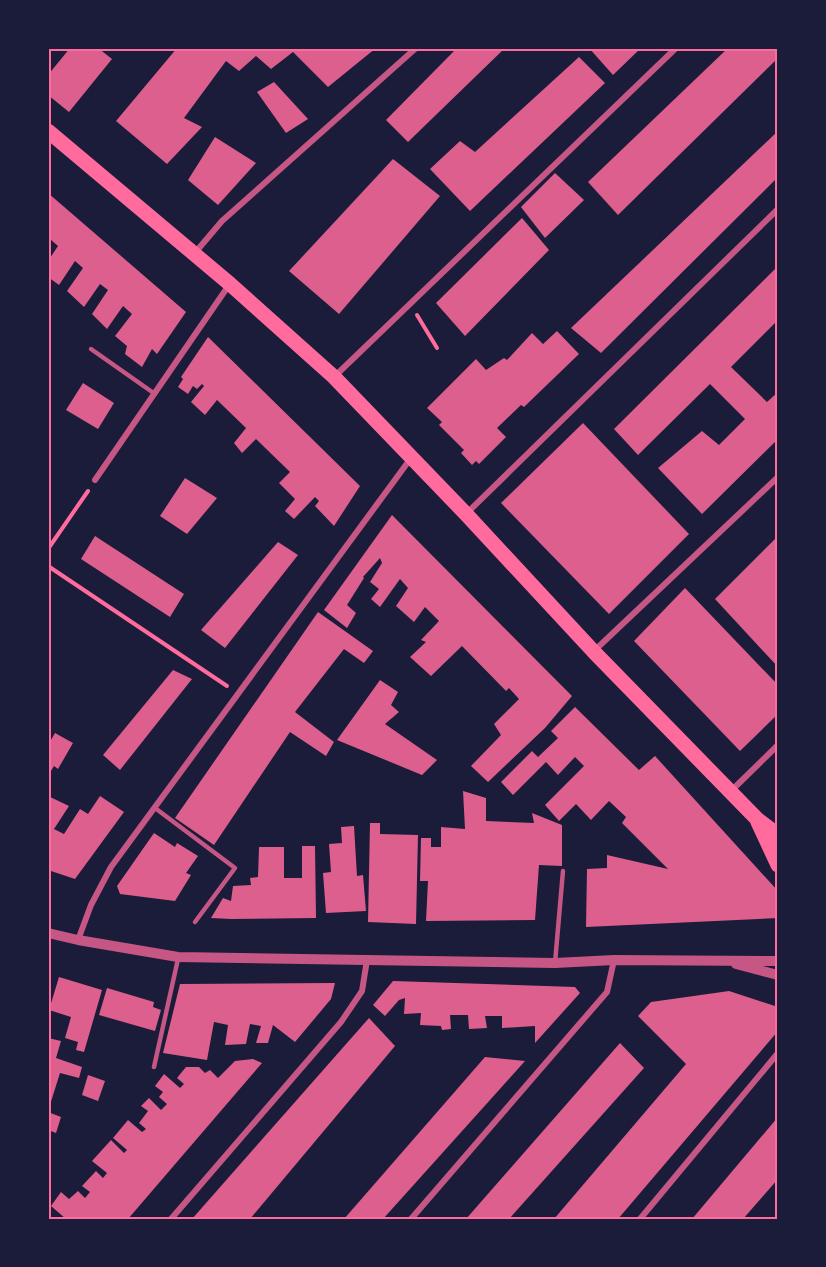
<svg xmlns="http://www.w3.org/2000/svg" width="826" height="1267" viewBox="0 0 826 1267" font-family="'Roboto Condensed',sans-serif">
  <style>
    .building { fill: #dd5f8e }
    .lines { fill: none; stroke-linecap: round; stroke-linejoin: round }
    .path { stroke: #ff6b9d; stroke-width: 4 }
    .service { stroke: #c65784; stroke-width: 4.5 }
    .minor { stroke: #c65784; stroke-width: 6 }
    .tertiary { stroke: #c65784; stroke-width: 10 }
    .primary { stroke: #ff6b9d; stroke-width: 15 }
    .neatline { fill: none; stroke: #ff6b9d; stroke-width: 2 }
  </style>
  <rect width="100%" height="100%" fill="#1b1b3a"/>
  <g class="building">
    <path d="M 70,48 L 98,48 L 112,59 L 69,112 L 48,95 L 48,75 Z"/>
    <path d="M 177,48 L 376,48 L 328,87 L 293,52 L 271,69 L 256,56 L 239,71 L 226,61 L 184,118 L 202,127 L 167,164 L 116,121 Z"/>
    <path d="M 457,48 L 505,48 L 408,142 L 386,120 Z"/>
    <path d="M 589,48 L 641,48 L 613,75 Z"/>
    <path d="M 728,48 L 778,48 L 778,58 L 618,215 L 588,182 Z"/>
    <path d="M 579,57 L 605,83 L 470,211 L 430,169 L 460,141 L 475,152 Z"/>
    <path d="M 274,82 L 308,119 L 286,133 L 257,92 Z"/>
    <path d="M 778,131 L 778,177 L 601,353 L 571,328 Z"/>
    <path d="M 215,137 L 256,163 L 218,205 L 188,180 Z"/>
    <path d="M 393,159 L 440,196 L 339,314 L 289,271 Z"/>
    <path d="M 555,173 L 584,200 L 545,238 L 521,207 Z"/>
    <path d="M 48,193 L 186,312 L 157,354 L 152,349 L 142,367 L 125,354 L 127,346 L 115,336 L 132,314 L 123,306 L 107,329 L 92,314 L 108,290 L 100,284 L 84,307 L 67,291 L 83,268 L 75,261 L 59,285 L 48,277 L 48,261 L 58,246 L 50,239 L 48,242 Z"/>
    <path d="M 522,218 L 549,250 L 465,336 L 436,303 Z"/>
    <path d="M 778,266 L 778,320 L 731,367 L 767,402 L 778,392 L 778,439 L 702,514 L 658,468 L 702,431 L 719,445 L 745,419 L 710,384 L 638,455 L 614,429 Z"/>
    <path d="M 557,331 L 579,354 L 524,407 L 521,405 L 497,428 L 506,437 L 479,464 L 476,461 L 472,465 L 461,453 L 464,450 L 439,425 L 442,422 L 427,408 L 476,359 L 486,370 L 504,358 L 507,360 L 532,333 L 543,344 Z"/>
    <path d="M 208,337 L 360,486 L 334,526 L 315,506 L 319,501 L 315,497 L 294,519 L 285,511 L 295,499 L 279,483 L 290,472 L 256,439 L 242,453 L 234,443 L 246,428 L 217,400 L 205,415 L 191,402 L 204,386 L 202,384 L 197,389 L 193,386 L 188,394 L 178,387 L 183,379 L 181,377 Z"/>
    <path d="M 83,383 L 114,403 L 98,429 L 66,410 Z"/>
    <path d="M 583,423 L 689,534 L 609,614 L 501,503 Z"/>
    <path d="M 185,478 L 217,498 L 187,534 L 160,516 Z"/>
    <path d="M 392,515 L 572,696 L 545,728 L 488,782 L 471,766 L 501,735 L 494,724 L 519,699 L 509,688 L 506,691 L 462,646 L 431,676 L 410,657 L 426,642 L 421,640 L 439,621 L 425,607 L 414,622 L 396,606 L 408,588 L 400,579 L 380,607 L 371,599 L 379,589 L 370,582 L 382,563 L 380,558 L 363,577 L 364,578 L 347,605 L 356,613 L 347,628 L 324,610 Z"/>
    <path d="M 95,536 L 184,594 L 170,617 L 81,559 Z"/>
    <path d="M 778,536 L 778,667 L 715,599 Z"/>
    <path d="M 278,542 L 298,555 L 225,648 L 201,630 Z"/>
    <path d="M 685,588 L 778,685 L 778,714 L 740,751 L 634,641 Z"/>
    <path d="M 318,612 L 373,651 L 364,663 L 344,649 L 295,712 L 334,742 L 326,756 L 290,732 L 214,845 L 175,818 Z"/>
    <path d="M 173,670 L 192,679 L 120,770 L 103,755 Z"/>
    <path d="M 380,680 L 398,692 L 391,705 L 399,712 L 385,724 L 437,760 L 422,775 L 337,740 Z"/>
    <path d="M 575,707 L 639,770 L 655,756 L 778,891 L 778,918 L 586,927 L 587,869 L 607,868 L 607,855 L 668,869 L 622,823 L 626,817 L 609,801 L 591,820 L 576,804 L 559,821 L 545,805 L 584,766 L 575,757 L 558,775 L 546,762 L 513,795 L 501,782 L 532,751 L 538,757 L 558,738 L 551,731 Z"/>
    <path d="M 55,733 L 73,743 L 58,769 L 54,766 L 48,776 L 48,745 Z"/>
    <path d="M 463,791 L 486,798 L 486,821 L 534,823 L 532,813 L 562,825 L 562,866 L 539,865 L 535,920 L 426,921 L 428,881 L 420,881 L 421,838 L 431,838 L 431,847 L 441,847 L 441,827 L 465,829 Z"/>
    <path d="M 48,796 L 69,806 L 54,829 L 64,834 L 80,809 L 88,814 L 100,796 L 124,812 L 75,879 L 48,870 Z"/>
    <path d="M 370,823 L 380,823 L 380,834 L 418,835 L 416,924 L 368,922 Z"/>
    <path d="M 354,826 L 357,876 L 363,875 L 366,911 L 326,913 L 323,873 L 331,872 L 329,844 L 342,843 L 341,827 Z"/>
    <path d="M 154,833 L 175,847 L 177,843 L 198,856 L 186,873 L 191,875 L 175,901 L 120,894 L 117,886 Z"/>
    <path d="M 302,846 L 315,846 L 316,918 L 231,919 L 211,918 L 223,898 L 231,901 L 233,886 L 251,885 L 250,878 L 258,877 L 259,847 L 284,847 L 284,878 L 302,878 Z"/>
    <path d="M 59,977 L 102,990 L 84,1052 L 76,1050 L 78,1042 L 65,1038 L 71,1017 L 49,1010 Z"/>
    <path d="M 393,981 L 575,987 L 580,993 L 535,1043 L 535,1026 L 502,1028 L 502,1016 L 485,1016 L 487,1028 L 469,1029 L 468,1015 L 450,1015 L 451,1029 L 442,1030 L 441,1026 L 420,1025 L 421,1013 L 404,1014 L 405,998 L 399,1000 L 385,1016 L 373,1005 Z"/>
    <path d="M 335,983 L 331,999 L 295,1042 L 273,1025 L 268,1043 L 256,1043 L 261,1026 L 250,1024 L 246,1044 L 225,1045 L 228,1025 L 214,1022 L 207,1060 L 163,1053 L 180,984 Z"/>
    <path d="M 107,988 L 154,1002 L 153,1007 L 161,1010 L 155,1031 L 99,1015 Z"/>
    <path d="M 729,991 L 778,1007 L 778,1031 L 618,1219 L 554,1219 L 686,1064 L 638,1016 L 651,1002 Z"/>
    <path d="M 369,1018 L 395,1046 L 250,1219 L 192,1219 Z"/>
    <path d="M 48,1038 L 61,1041 L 56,1058 L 82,1067 L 79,1078 L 60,1073 L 49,1108 Z"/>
    <path d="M 620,1043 L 644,1068 L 509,1219 L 466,1219 Z"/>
    <path d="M 485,1057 L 525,1061 L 383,1219 L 344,1219 Z"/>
    <path d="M 253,1059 L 262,1063 L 128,1219 L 66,1219 L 51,1206 L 61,1192 L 69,1199 L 78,1191 L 85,1198 L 90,1192 L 82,1186 L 96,1171 L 103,1178 L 107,1173 L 92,1161 L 111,1140 L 124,1153 L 127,1150 L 113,1138 L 128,1120 L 142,1132 L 146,1129 L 139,1123 L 148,1111 L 141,1106 L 149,1098 L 161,1110 L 167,1104 L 159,1097 L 163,1092 L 155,1086 L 164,1074 L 180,1088 L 184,1084 L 177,1078 L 186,1067 L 199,1067 L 205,1073 L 210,1070 L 218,1078 L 235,1061 Z"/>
    <path d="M 88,1075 L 105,1081 L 98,1101 L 82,1095 Z"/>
    <path d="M 48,1112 L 61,1117 L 56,1133 L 48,1130 Z"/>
    <path d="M 778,1117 L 778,1179 L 743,1219 L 692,1219 Z"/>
  </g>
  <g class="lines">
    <g class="path">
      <path d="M 417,315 L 437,348"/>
      <path d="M 48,549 L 88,491"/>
      <path d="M 48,566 L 227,686"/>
    </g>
    <g class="service">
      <path d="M 91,349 L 155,394"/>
      <path d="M 155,808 L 235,868 L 195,922"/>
      <path d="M 555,963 L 563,871"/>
      <path d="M 154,1067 L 178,959"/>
    </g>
    <g class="minor">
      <path d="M 194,254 L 222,221 L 416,48"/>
      <path d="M 334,377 L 676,48"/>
      <path d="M 95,480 L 229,285"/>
      <path d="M 467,513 L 778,209"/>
      <path d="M 594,651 L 778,477"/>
      <path d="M 731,791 L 778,745"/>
      <path d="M 78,940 L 91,905 L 111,867 L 411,458"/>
      <path d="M 171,1219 L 341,1022 L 362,991 L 367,960"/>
      <path d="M 411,1219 L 607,992 L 614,960"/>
      <path d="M 640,1219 L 778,1053"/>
    </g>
    <g class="tertiary">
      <path d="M 48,933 L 78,940 L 178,957 L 555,963 L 614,960 L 778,961"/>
      <path d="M 736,964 L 778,975"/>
    </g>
    <g class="primary">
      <path d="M 48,131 L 230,284 L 334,377 L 466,514 L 594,652 L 757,819 L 778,835"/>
      <path d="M 758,822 L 778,865"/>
    </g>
  </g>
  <rect width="826" height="1267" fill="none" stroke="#1b1b3a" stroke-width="99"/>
  <rect x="50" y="50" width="726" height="1168" class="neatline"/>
</svg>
